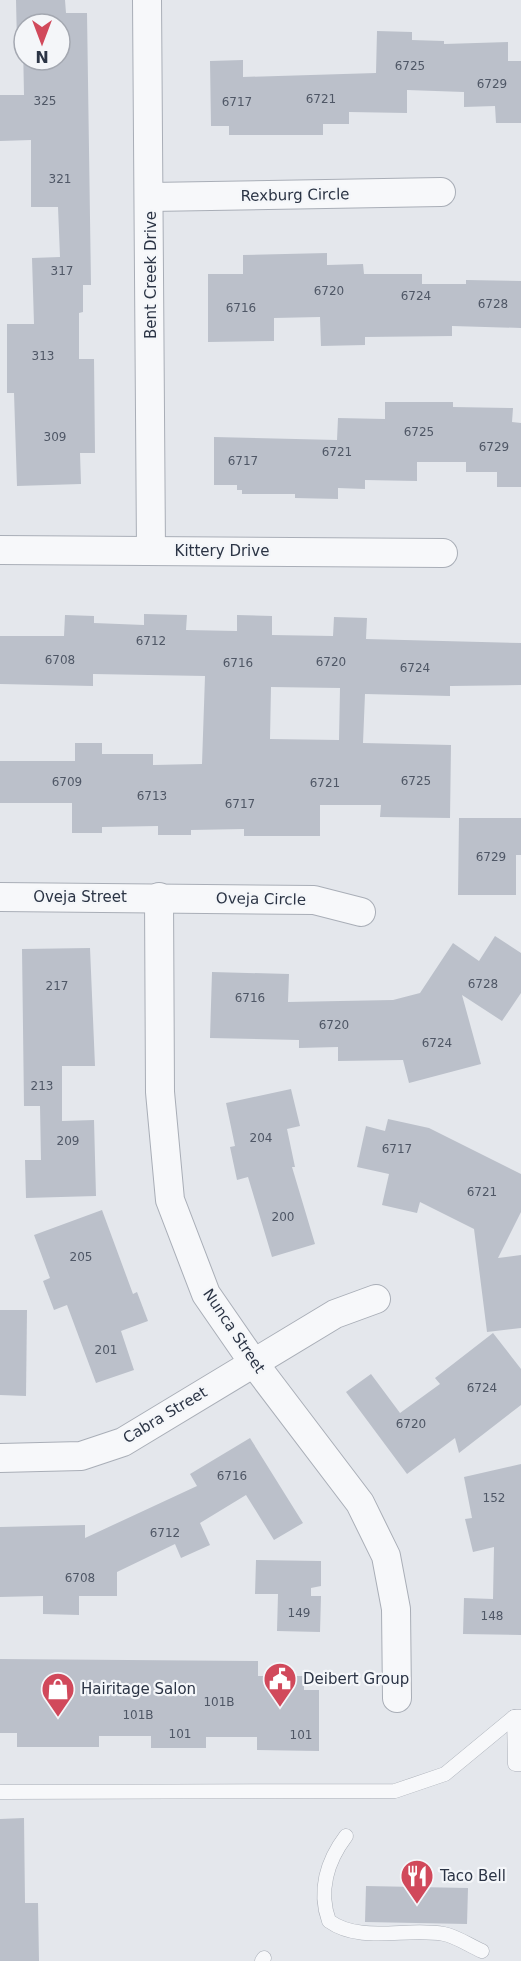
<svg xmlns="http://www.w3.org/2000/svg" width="521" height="1961" viewBox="0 0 521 1961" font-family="'DejaVu Sans',sans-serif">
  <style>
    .building { fill: #bbc0ca; fill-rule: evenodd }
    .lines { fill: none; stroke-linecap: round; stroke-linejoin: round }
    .lane-casing { stroke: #a9aeb7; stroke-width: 15 }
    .street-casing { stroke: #a9aeb7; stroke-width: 30 }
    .lane { stroke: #f7f8fa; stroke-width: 14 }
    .street { stroke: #f7f8fa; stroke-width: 28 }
    .labels { text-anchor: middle; stroke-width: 4.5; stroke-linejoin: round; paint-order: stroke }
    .number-label { font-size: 12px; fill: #4f5766 }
    .street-label { font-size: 15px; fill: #2b3445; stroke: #f4f6f9 }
    .poi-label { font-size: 15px; fill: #2b3445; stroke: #f4f6f9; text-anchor: start }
  </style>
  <rect width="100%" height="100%" fill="#e4e7ec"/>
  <g class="building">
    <path d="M 16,0 L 65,0 L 66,13 L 87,13 L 91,285 L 83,285 L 83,312 L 79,313 L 79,359 L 94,359 L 95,453 L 80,453 L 81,484 L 17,486 L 14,393 L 7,393 L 7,324 L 34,324 L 32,258 L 60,257 L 58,207 L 31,207 L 31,140 L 0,141 L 0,95 L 24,95 L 23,44 L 17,44 ZM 24,24 L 60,24 L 60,60 L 24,60 Z"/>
    <path d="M 377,31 L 412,32 L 412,40 L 444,41 L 444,44 L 508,42 L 508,61 L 521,61 L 521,123 L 496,123 L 495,106 L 464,107 L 464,92 L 407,90 L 407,113 L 349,112 L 349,124 L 323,124 L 323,135 L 229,135 L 229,126 L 211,126 L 210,61 L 243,60 L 243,77 L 376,73 Z"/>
    <path d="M 327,253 L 327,265 L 363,264 L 364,274 L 422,274 L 422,284 L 466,284 L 466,280 L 521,281 L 521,328 L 452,326 L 452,336 L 365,337 L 365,345 L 321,346 L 320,317 L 274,318 L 274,341 L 208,342 L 208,274 L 243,274 L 243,255 Z"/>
    <path d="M 385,402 L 453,402 L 453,407 L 513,408 L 512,422 L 521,423 L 521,487 L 497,487 L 497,472 L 466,472 L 466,462 L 417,462 L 417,481 L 365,480 L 365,489 L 338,488 L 338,499 L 295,498 L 295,494 L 242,494 L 242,490 L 237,490 L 237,485 L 214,485 L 214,437 L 337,440 L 338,418 L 385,419 Z"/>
    <path d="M 144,614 L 187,615 L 186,630 L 237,631 L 237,615 L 272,616 L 272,635 L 333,636 L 334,617 L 367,618 L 366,639 L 521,643 L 521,685 L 450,686 L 450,696 L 365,694 L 363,743 L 451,745 L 450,818 L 380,817 L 381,805 L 320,805 L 320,836 L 244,836 L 244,829 L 191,830 L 191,835 L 158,835 L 158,826 L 102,827 L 102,833 L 72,833 L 72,803 L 0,803 L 0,761 L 75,761 L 75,743 L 102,743 L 102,754 L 153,754 L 153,765 L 202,764 L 205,676 L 93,674 L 93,686 L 0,684 L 0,636 L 64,636 L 65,615 L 94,616 L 94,623 L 144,625 ZM 271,687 L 340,688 L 339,740 L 270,739 Z"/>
    <path d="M 459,818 L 521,818 L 521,855 L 516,855 L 516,895 L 458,895 Z"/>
    <path d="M 495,936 L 521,953 L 521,993 L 502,1021 L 462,995 L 481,1064 L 409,1083 L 403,1060 L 338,1061 L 338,1047 L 299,1048 L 299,1040 L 210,1038 L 212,972 L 289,974 L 288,1002 L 393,1000 L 420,993 L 453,943 L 479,961 Z"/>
    <path d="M 90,948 L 95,1066 L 62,1066 L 62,1121 L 94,1120 L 96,1196 L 26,1198 L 25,1160 L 41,1160 L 40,1106 L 24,1106 L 22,949 Z"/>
    <path d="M 291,1089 L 300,1126 L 287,1129 L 295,1167 L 292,1167 L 315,1244 L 272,1257 L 248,1177 L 237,1180 L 230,1147 L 235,1146 L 226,1103 Z"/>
    <path d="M 388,1119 L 429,1128 L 521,1174 L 521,1212 L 498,1258 L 521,1255 L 521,1328 L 487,1332 L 474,1229 L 420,1202 L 417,1213 L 382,1205 L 389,1174 L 357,1167 L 366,1126 L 385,1131 Z"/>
    <path d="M 102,1210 L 133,1294 L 137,1292 L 148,1321 L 121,1331 L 134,1370 L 96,1383 L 67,1305 L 54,1310 L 43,1281 L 50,1278 L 34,1235 Z"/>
    <path d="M 0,1310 L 27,1310 L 26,1396 L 0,1395 Z"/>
    <path d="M 493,1333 L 521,1369 L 521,1405 L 459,1453 L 455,1438 L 407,1474 L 346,1392 L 371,1374 L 400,1413 L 440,1384 L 435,1378 Z"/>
    <path d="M 250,1438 L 303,1523 L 274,1540 L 246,1495 L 200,1523 L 210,1545 L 181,1558 L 175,1544 L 117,1572 L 117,1596 L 79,1596 L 79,1615 L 43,1614 L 43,1596 L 0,1597 L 0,1527 L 85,1525 L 85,1538 L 197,1486 L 190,1474 Z"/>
    <path d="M 521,1464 L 521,1635 L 463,1634 L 464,1598 L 493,1599 L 494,1547 L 473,1552 L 465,1519 L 472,1518 L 464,1477 Z"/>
    <path d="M 256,1560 L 321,1561 L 321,1586 L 311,1588 L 311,1596 L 321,1596 L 320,1632 L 277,1631 L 278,1594 L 255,1594 Z"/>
    <path d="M 0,1659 L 258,1661 L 258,1676 L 304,1676 L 304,1690 L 319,1690 L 319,1751 L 257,1750 L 257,1737 L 206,1737 L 206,1748 L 151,1748 L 151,1736 L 99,1736 L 99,1747 L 17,1747 L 17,1733 L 0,1733 Z"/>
    <path d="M 24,1818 L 25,1903 L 38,1903 L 39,1961 L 0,1961 L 0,1819 Z"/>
    <path d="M 366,1886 L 468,1888 L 467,1924 L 365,1922 Z"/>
  </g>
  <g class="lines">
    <g class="lane-casing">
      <g id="lane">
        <path d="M 514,1717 L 515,1764 L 521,1764"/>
        <path d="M 0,1792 L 395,1791 L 445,1774 L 514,1717 L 521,1717"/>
        <path d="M 346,1836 C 327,1861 318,1891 329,1921 C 361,1944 407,1927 444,1934 C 456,1936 470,1946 482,1951"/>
        <path d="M 262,1961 L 264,1958"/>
      </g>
    </g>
    <g class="street-casing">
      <g id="street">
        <path d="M 147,0 L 151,551"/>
        <path d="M 150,197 L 441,192"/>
        <path d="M 0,550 L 443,553"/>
        <path d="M 0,897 L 314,900 L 361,912"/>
        <path d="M 159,897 L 160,1092 L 170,1200 L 206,1294 L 253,1362 L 360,1503 L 386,1556 L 396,1609 L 397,1698"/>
        <path d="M 0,1458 L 81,1456 L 123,1442 L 335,1314 L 376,1299"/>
      </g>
    </g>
    <use href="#lane" class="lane"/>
    <use href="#street" class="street"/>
  </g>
  <defs>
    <g id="civic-pin" transform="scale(1.725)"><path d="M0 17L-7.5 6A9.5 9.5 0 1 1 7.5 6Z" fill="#d1495b" stroke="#f4f6f9"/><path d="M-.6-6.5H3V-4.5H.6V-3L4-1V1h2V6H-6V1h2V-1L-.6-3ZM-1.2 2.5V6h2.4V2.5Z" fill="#fff"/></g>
    <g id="shop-pin" transform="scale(1.725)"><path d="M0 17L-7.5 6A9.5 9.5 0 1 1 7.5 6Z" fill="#d1495b" stroke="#f4f6f9"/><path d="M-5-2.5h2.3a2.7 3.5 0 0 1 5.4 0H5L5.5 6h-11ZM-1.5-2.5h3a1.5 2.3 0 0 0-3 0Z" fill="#fff"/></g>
    <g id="restaurant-pin" transform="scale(1.725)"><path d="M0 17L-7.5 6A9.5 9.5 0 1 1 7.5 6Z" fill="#d1495b" stroke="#f4f6f9"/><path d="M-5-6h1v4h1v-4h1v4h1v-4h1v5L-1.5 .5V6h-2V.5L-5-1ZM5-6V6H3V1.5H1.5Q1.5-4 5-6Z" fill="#fff"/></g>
  </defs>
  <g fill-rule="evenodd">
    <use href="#civic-pin" x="280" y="1679"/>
    <use href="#shop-pin" x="58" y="1689"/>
    <use href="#restaurant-pin" x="417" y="1876"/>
  </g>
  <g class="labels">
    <g class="number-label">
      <text x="410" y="70">6725</text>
      <text x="492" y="88">6729</text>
      <text x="321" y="103">6721</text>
      <text x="45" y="105">325</text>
      <text x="237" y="106">6717</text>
      <text x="60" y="183">321</text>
      <text x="62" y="275">317</text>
      <text x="329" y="295">6720</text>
      <text x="416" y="300">6724</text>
      <text x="493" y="308">6728</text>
      <text x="241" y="312">6716</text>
      <text x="43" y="360">313</text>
      <text x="419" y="436">6725</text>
      <text x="55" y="441">309</text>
      <text x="494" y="451">6729</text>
      <text x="337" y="456">6721</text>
      <text x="243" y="465">6717</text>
      <text x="151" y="645">6712</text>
      <text x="60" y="664">6708</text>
      <text x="331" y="666">6720</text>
      <text x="238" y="667">6716</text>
      <text x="415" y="672">6724</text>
      <text x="416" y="785">6725</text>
      <text x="67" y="786">6709</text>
      <text x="325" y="787">6721</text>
      <text x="152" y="800">6713</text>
      <text x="240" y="808">6717</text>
      <text x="491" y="861">6729</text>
      <text x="483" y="988">6728</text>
      <text x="57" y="990">217</text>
      <text x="250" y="1002">6716</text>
      <text x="334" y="1029">6720</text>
      <text x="437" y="1047">6724</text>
      <text x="42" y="1090">213</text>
      <text x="261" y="1142">204</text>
      <text x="68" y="1145">209</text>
      <text x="397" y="1153">6717</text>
      <text x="482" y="1196">6721</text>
      <text x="283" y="1221">200</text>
      <text x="81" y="1261">205</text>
      <text x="106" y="1354">201</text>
      <text x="482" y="1392">6724</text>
      <text x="411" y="1428">6720</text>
      <text x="232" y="1480">6716</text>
      <text x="494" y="1502">152</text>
      <text x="165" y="1537">6712</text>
      <text x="80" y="1582">6708</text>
      <text x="299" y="1617">149</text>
      <text x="492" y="1620">148</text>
      <text x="219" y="1706">101B</text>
      <text x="138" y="1719">101B</text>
      <text x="180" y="1738">101</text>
      <text x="301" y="1739">101</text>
    </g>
    <g class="street-label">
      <text transform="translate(295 195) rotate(-1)" y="5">Rexburg Circle</text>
      <text transform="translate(151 275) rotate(-90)" y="5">Bent Creek Drive</text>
      <text x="222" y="556">Kittery Drive</text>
      <text x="80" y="902">Oveja Street</text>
      <text transform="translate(261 899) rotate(1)" y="5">Oveja Circle</text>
      <text transform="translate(234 1331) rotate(56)" y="5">Nunca Street</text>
      <text transform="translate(165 1415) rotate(-31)" y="5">Cabra Street</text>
    </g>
    <g class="poi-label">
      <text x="303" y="1684">Deibert Group</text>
      <text x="81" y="1694">Hairitage Salon</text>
      <text x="440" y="1881">Taco Bell</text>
    </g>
  </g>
  <g transform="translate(42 42) rotate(180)"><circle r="28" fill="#f4f6f9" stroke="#a4a8b1" stroke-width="1.5"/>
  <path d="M0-4.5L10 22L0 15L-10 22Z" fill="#d1495b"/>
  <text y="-9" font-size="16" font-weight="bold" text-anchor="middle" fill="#2b3445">N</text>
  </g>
</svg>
